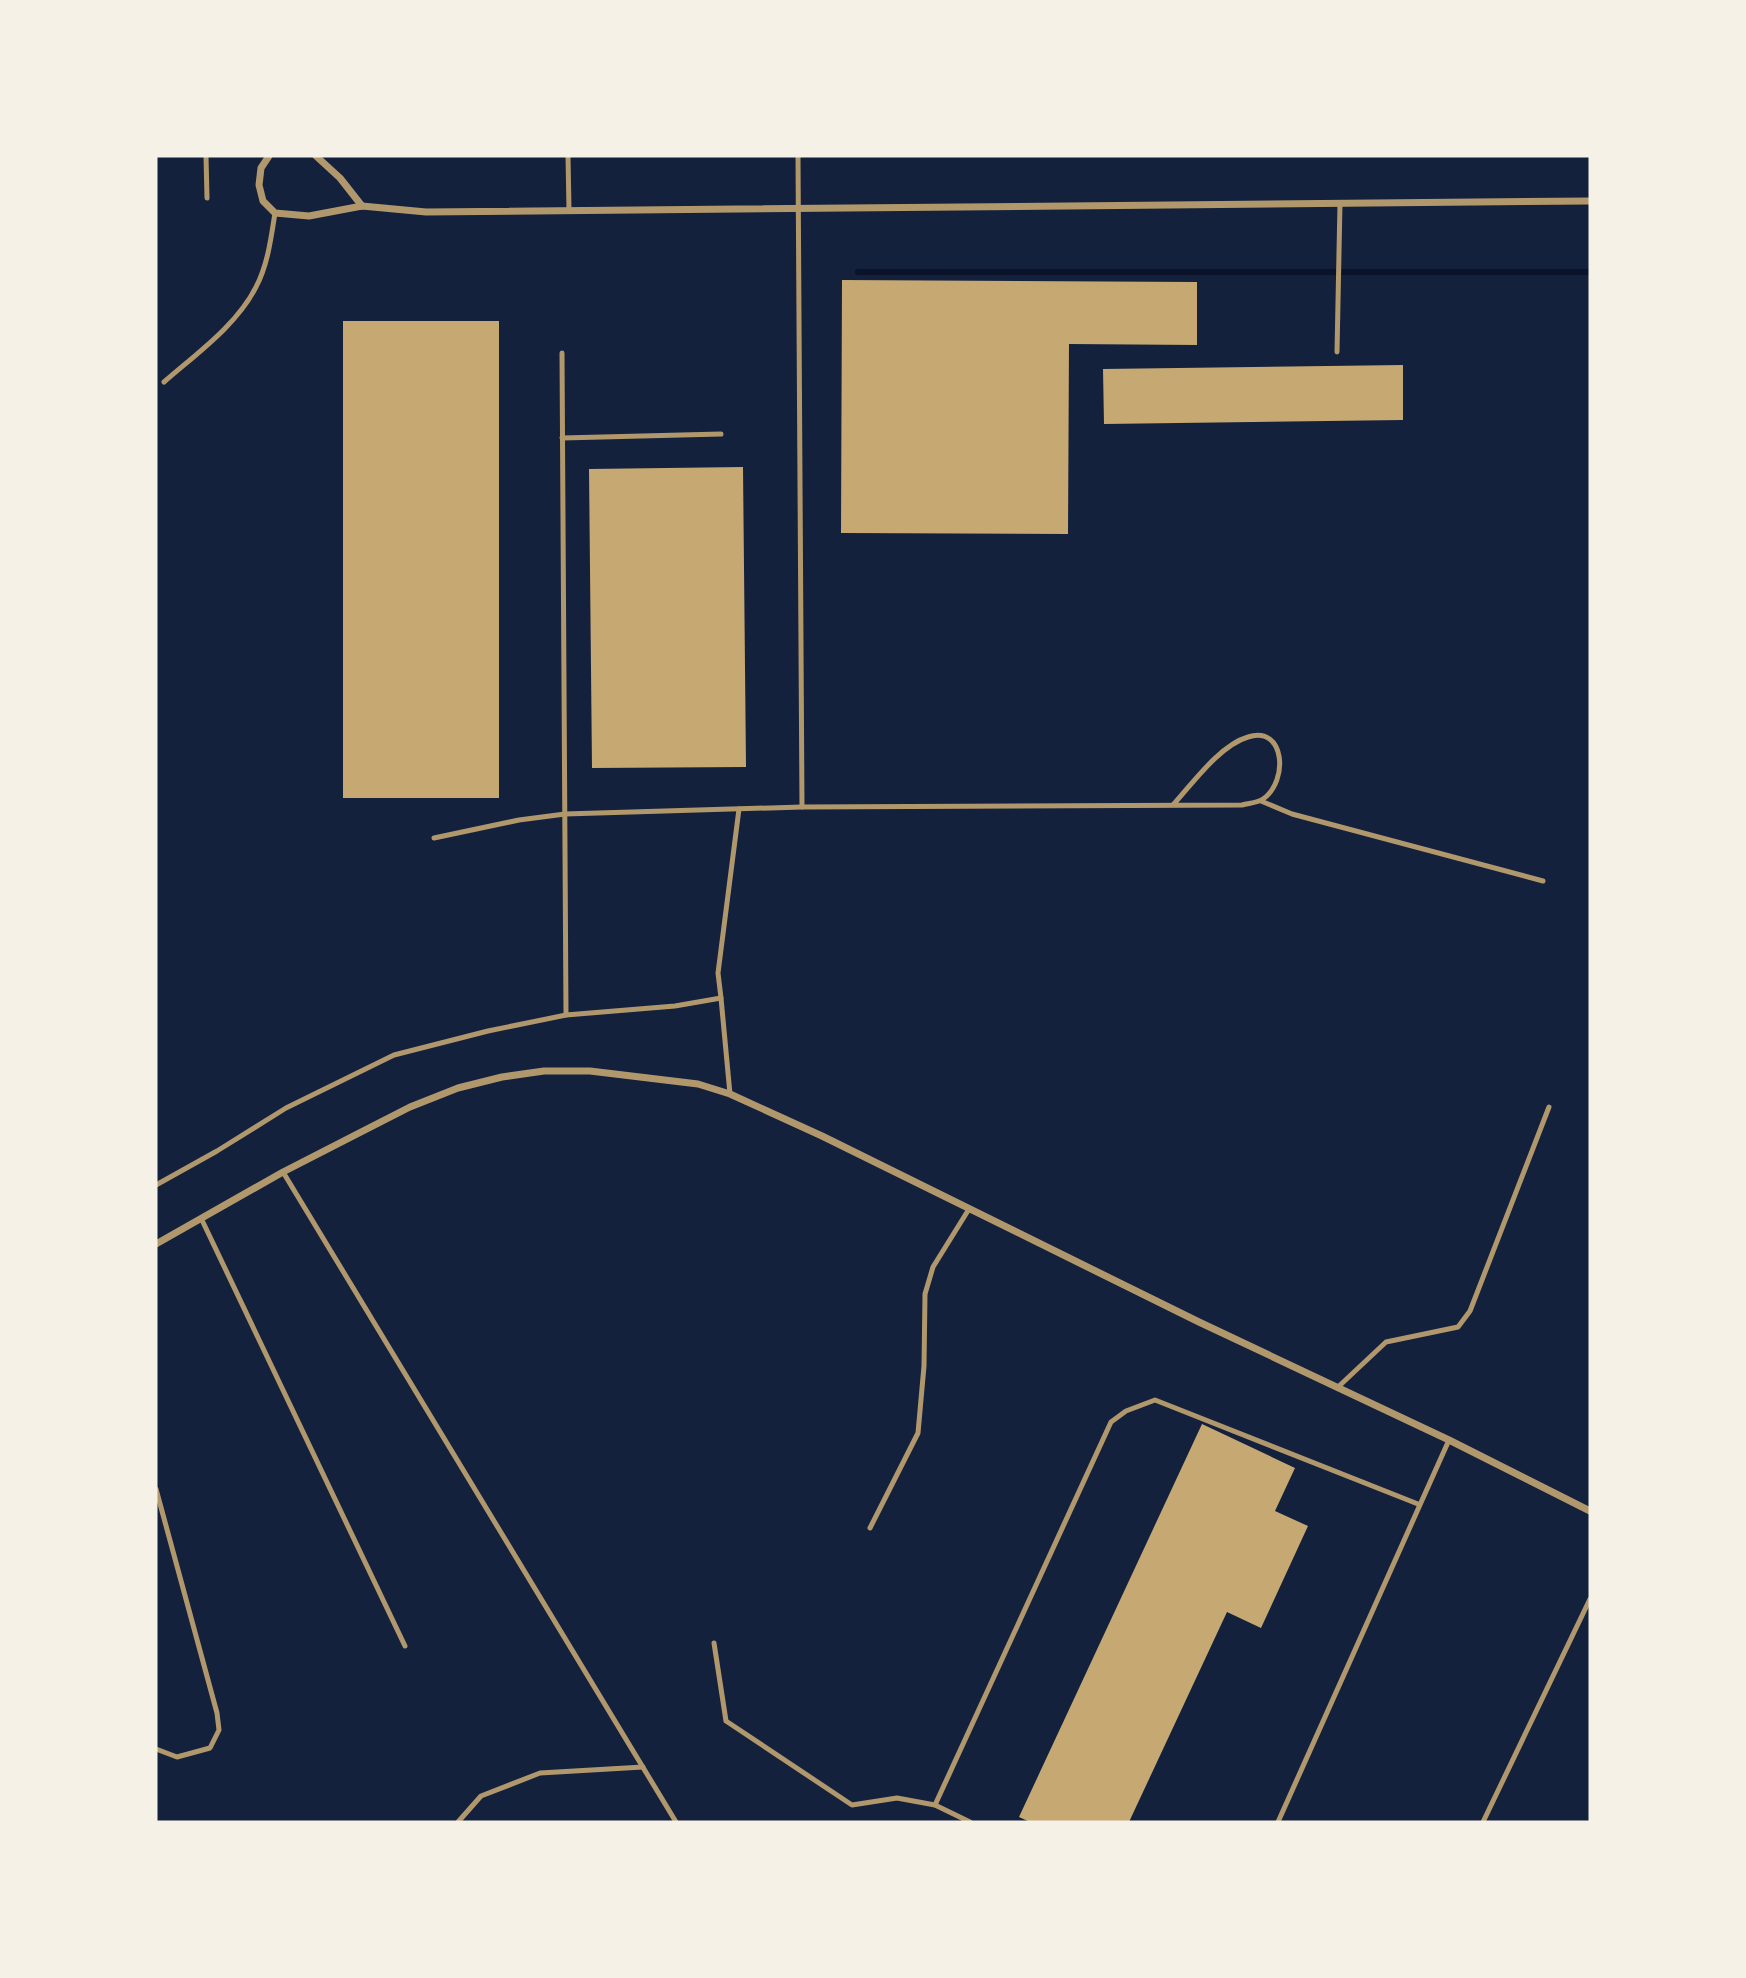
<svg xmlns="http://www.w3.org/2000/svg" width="1746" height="1978" viewBox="0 0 1746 1978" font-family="Inter,sans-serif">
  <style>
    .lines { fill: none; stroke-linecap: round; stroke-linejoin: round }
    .stream { stroke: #0b132b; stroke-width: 6 }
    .building { fill: #c6a872 }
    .service { stroke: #b1986c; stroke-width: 5 }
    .minor { stroke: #b1986c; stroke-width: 7 }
  </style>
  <rect width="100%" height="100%" fill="#14213d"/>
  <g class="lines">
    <path class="stream" d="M 858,272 L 1590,272"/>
  </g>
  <g class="building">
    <path d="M 842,280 L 1197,282 L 1197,345 L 1069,344 L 1068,534 L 841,533 Z"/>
    <rect x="343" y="321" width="156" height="477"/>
    <path d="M 1403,365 L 1403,420 L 1104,424 L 1103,369 Z"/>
    <path d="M 743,467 L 746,767 L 592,768 L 589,469 Z"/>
    <path d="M 1202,1424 L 1295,1468 L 1275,1511 L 1308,1526 L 1261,1628 L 1227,1612 L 1129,1822 L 1030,1822 L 1019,1817 Z"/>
  </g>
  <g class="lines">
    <g class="service">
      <path d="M 206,156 L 207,198"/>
      <path d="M 568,156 L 569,210"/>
      <path d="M 798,156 L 802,807"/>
      <path d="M 1337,352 L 1340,203"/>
      <path d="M 562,353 L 566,1015"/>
      <path d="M 164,382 C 196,354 237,325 256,287 C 268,264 271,238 275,213"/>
      <path d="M 562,438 L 721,434"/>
      <path d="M 1261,801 L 1292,814 L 1543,881"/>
      <path d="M 434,838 L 519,820 L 565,814 L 802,807 L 1242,805 C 1249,803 1257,803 1263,799 C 1289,781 1285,725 1248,737 C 1220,745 1192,784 1173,805"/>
      <path d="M 721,998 L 730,1094"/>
      <path d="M 283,1172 L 676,1822"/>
      <path d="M 156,1185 L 217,1151 L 286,1108 L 394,1055 L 488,1031 L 566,1015 L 675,1006 L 721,998 L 718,973 L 739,809"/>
      <path d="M 201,1218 L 405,1646"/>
      <path d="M 1337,1388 L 1386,1342 L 1458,1327 L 1470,1311 L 1549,1107"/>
      <path d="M 156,1489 L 217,1713 L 219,1730 L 210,1748 L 177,1757 L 156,1749"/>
      <path d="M 870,1528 L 918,1433 L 924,1366 L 925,1294 L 933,1267 L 969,1209"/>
      <path d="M 714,1643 L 726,1721 L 852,1805 L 897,1798 L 935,1805 L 970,1822"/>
      <path d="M 935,1805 L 1111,1422 L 1126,1411 L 1155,1400 L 1418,1504"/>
      <path d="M 458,1822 L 481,1796 L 540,1773 L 643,1767"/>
      <path d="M 1278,1822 L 1449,1440"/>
      <path d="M 1483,1822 L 1590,1599"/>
    </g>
    <g class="minor">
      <path d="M 269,156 L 261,168 L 259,185 L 263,201 L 275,213 L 309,216 L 362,206 L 426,212 L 1590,201"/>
      <path d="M 316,156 L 340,178 L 362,206"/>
      <path d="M 156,1244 L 283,1172 L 363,1131 L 410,1107 L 458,1088 L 502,1077 L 544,1071 L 590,1071 L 698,1084 L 730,1094 L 822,1136 L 1199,1322 L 1449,1440 L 1590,1511"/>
    </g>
  </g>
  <rect width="1746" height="1978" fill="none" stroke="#f6f1e7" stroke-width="315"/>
</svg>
